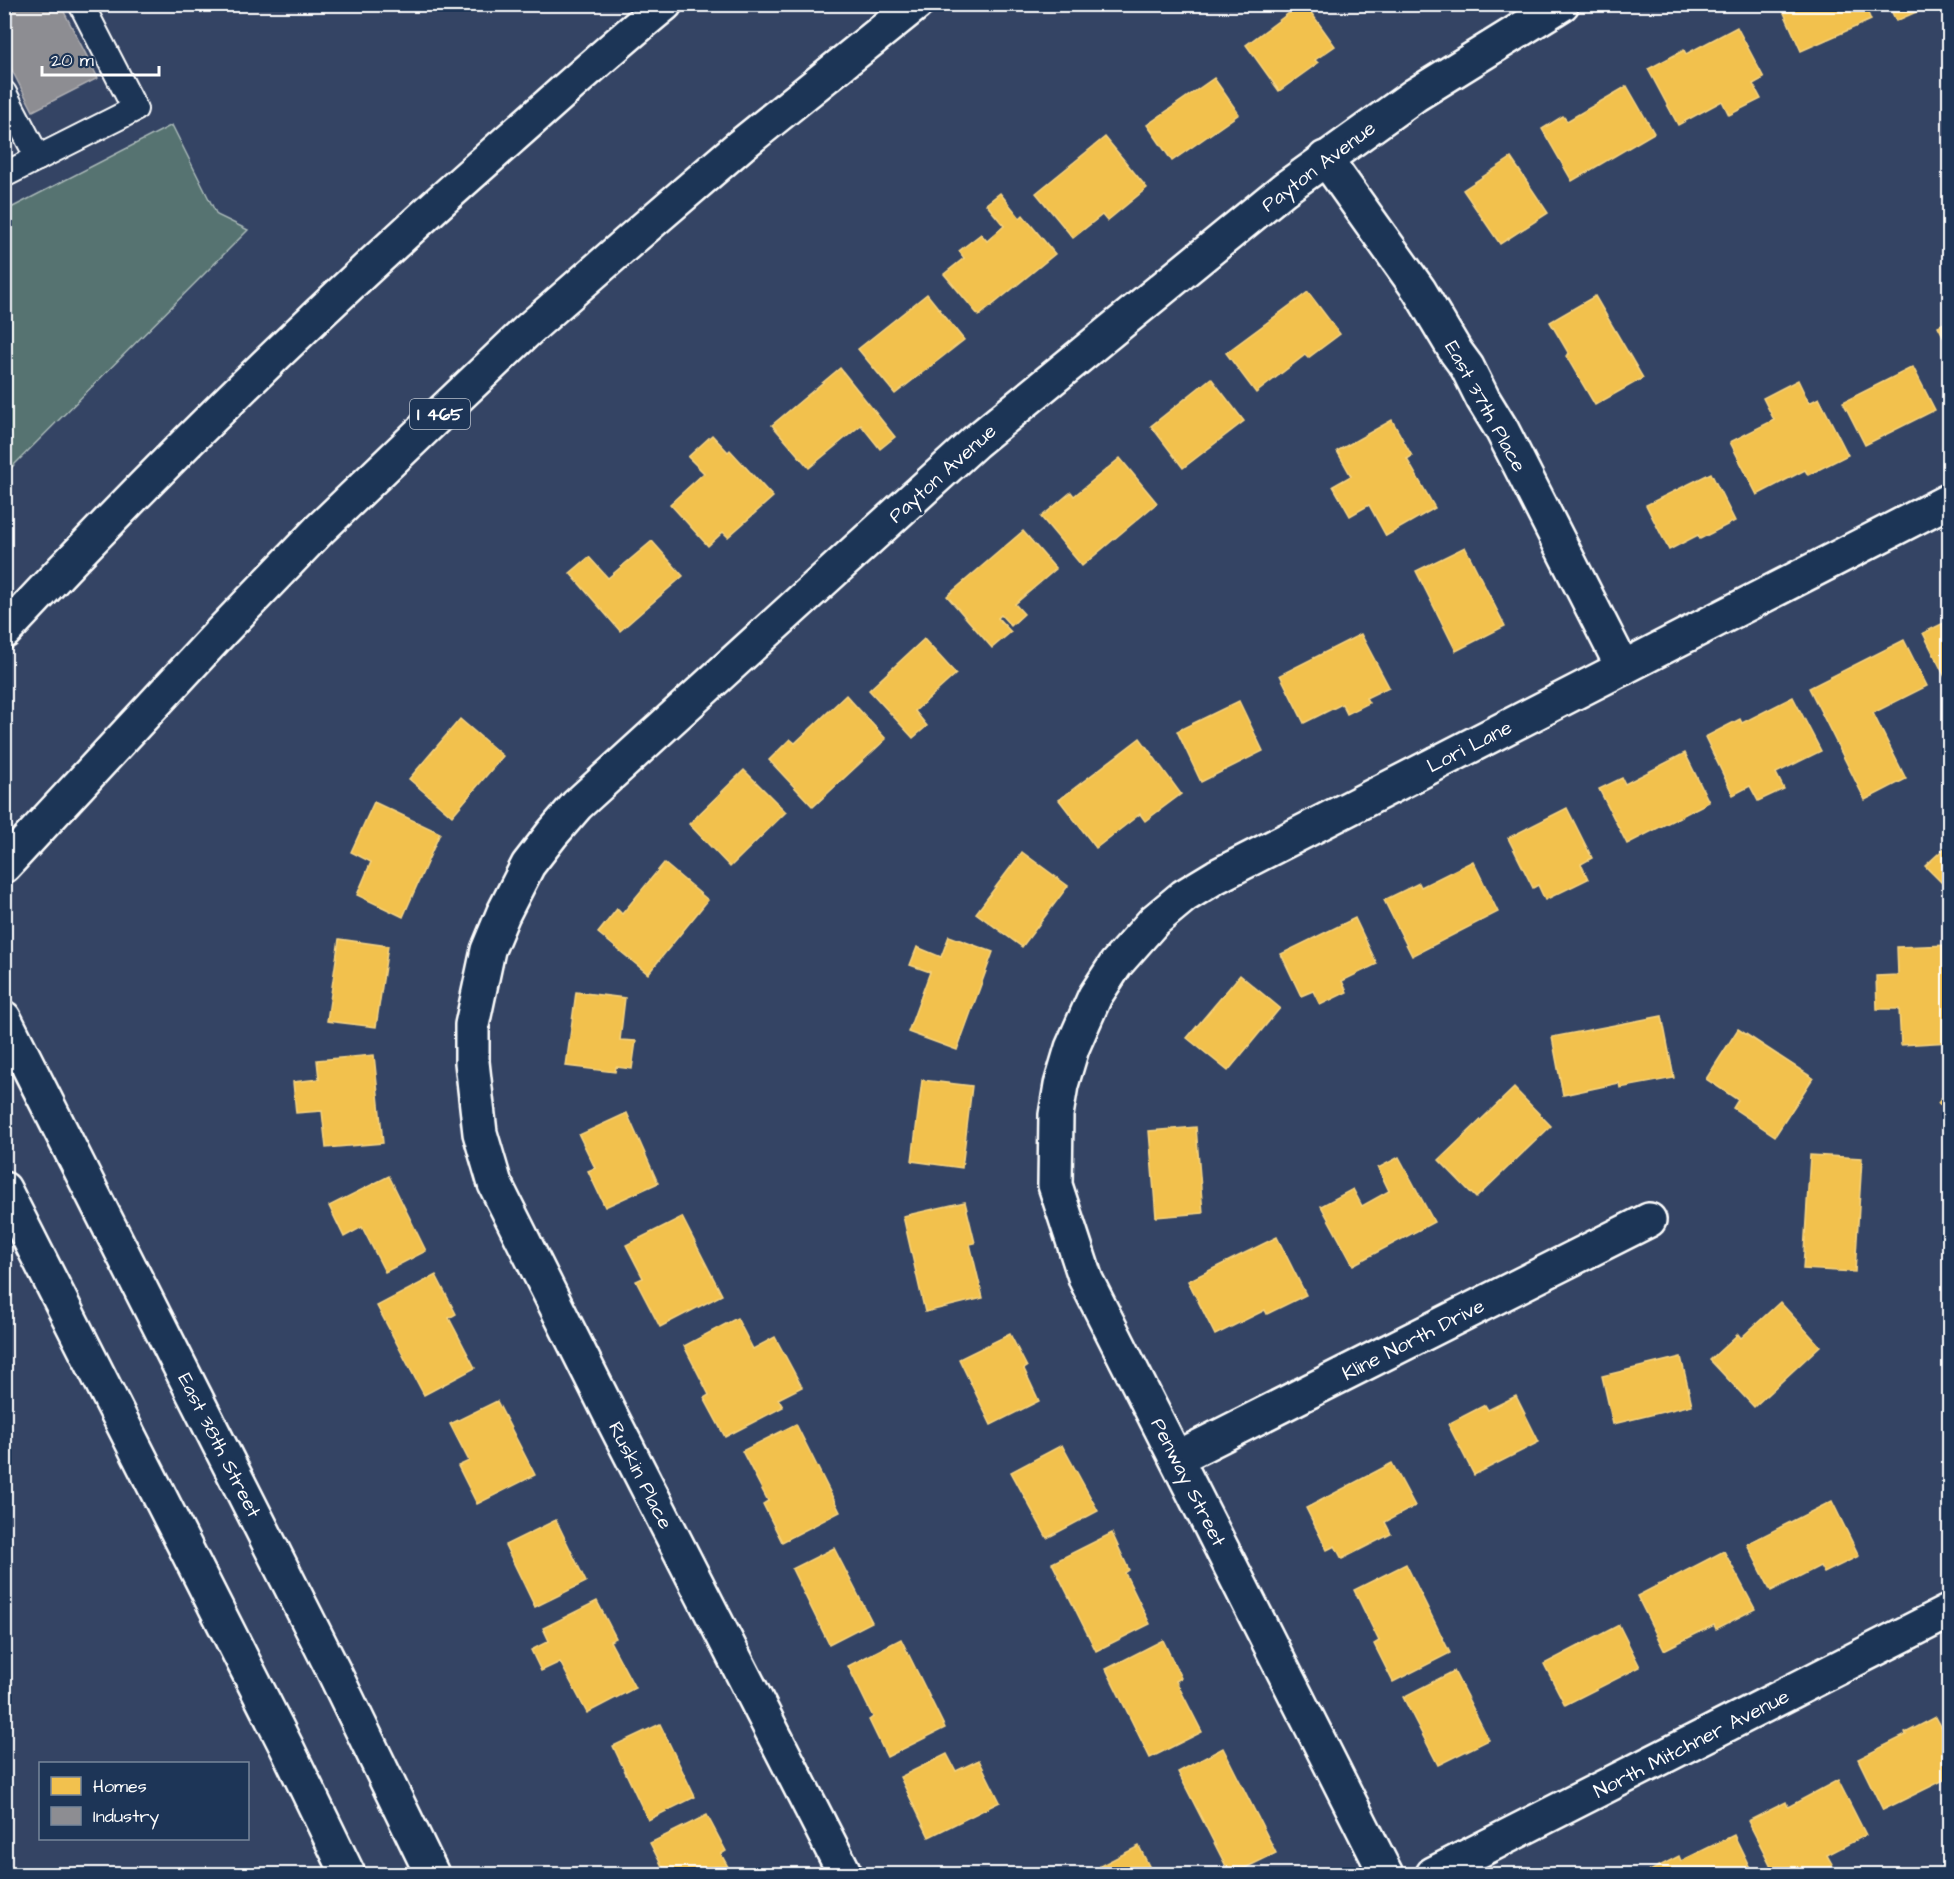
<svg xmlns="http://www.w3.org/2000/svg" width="1954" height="1879" viewBox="0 0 1954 1879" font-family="'Architects Daughter',sans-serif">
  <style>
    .green { fill: #567371; stroke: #aab9b8; stroke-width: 1.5 }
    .homes { fill: #f2c14e; stroke: #f6d483; stroke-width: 1.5 }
    .industry { fill: #8d8d92; stroke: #afafb3; stroke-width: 1.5 }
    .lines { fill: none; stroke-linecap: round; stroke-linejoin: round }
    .lane-casing { stroke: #fff; stroke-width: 28 }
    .street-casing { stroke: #fff; stroke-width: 38 }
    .secondary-casing { stroke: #fff; stroke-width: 38 }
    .highway-casing { stroke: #fff; stroke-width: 38 }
    .lane { stroke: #1d3557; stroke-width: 24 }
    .street { stroke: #1d3557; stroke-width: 33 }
    .secondary { stroke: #1d3557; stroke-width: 33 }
    .highway { stroke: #1d3557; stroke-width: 33 }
    .labels { text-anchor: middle; stroke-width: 6; stroke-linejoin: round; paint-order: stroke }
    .shield { fill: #1d3557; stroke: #bbc2cd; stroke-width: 1.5 }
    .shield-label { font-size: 18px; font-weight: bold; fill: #fff }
    .street-label { font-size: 20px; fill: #fff; stroke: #1d3557 }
  </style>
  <rect width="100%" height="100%" fill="#344464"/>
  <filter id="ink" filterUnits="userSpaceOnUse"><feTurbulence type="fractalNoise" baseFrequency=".0167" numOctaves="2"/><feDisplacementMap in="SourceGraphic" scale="12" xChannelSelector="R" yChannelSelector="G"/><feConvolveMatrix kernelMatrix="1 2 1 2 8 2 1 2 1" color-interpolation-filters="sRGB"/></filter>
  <g filter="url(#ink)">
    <path class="green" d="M 172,125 L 217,215 L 248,230 L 5,474 L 5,211 Z"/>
    <g class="homes">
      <path d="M 1301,4 L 1305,4 L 1335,46 L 1315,60 L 1318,63 L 1279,91 L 1246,45 Z"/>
      <path d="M 1780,4 L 1864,4 L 1871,20 L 1801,51 Z"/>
      <path d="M 1888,4 L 1934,4 L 1896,21 Z"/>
      <path d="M 1737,27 L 1764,78 L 1753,84 L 1761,99 L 1729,115 L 1722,101 L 1678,125 L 1648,69 L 1684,50 L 1686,54 Z"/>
      <path d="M 1214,78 L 1239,114 L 1172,161 L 1147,125 Z"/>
      <path d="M 1627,86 L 1654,133 L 1572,181 L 1542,129 L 1563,116 L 1567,121 Z"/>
      <path d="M 1105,137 L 1147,188 L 1107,221 L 1102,215 L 1073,238 L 1036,193 Z"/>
      <path d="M 1511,158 L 1548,213 L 1500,244 L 1463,190 Z"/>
      <path d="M 1000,193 L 1020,218 L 1023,215 L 1055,254 L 979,316 L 944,274 L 964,258 L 959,251 L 981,234 L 987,241 L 1004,226 L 986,204 Z"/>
      <path d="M 1308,292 L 1340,334 L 1308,358 L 1305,355 L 1256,393 L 1226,353 Z"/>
      <path d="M 927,294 L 964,340 L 895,394 L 858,349 Z"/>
      <path d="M 1595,296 L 1643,378 L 1595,405 L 1566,356 L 1569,354 L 1550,322 Z"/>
      <path d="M 1950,320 L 1950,349 L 1938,326 Z"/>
      <path d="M 1913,367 L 1935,410 L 1865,445 L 1843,402 Z"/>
      <path d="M 840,368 L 895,437 L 880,449 L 861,425 L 809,468 L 772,425 Z"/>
      <path d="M 1211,378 L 1244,421 L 1183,468 L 1151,426 Z"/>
      <path d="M 1798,380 L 1809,403 L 1819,398 L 1848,455 L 1808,475 L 1805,470 L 1757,495 L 1730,442 L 1774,420 L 1763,398 Z"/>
      <path d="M 1392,420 L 1412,456 L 1407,459 L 1435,508 L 1386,536 L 1369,505 L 1350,516 L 1333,486 L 1351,476 L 1337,451 Z"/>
      <path d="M 712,435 L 728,452 L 730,450 L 773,497 L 728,537 L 723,532 L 708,546 L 670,504 L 704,473 L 688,457 Z"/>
      <path d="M 1120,458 L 1157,503 L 1082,566 L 1041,517 L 1071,492 L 1074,496 Z"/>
      <path d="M 1711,473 L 1735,521 L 1700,539 L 1698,535 L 1669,550 L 1646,505 Z"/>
      <path d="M 1023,531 L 1056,569 L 1015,604 L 1024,614 L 1011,626 L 1001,615 L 998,618 L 1011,632 L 992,648 L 947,596 Z"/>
      <path d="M 652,541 L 683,576 L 620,631 L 570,573 L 589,557 L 608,578 Z"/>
      <path d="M 1465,547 L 1505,626 L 1456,651 L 1416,571 Z"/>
      <path d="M 1950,620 L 1950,687 L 1923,633 Z"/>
      <path d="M 1361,634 L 1389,687 L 1366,698 L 1369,703 L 1347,714 L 1342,704 L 1304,723 L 1280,675 Z"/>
      <path d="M 924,639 L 956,674 L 915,711 L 927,726 L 913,738 L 869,690 Z"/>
      <path d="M 1904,640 L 1927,686 L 1873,713 L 1906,779 L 1865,800 L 1809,688 Z"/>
      <path d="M 846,695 L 886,739 L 813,807 L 769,760 L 790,739 L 795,743 Z"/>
      <path d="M 1793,697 L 1821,751 L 1776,773 L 1784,789 L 1758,801 L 1750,786 L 1733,795 L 1705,737 L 1740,719 L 1742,723 Z"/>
      <path d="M 1239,701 L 1263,751 L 1201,782 L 1177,731 Z"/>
      <path d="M 460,719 L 503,756 L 452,816 L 409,779 Z"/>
      <path d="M 1140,738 L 1181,794 L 1145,821 L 1140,814 L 1096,848 L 1059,800 Z"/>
      <path d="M 1685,753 L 1709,802 L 1627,844 L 1599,789 L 1622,778 L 1625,784 Z"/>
      <path d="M 744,770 L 786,812 L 730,867 L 689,824 Z"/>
      <path d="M 374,802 L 440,833 L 403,917 L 357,895 L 371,862 L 351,852 Z"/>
      <path d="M 1567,808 L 1592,858 L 1581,864 L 1588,879 L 1545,900 L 1538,885 L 1533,888 L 1508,838 Z"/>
      <path d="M 1950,843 L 1950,891 L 1925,866 Z"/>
      <path d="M 1022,852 L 1068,886 L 1022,947 L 976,913 Z"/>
      <path d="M 1473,861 L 1498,912 L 1412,956 L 1384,900 L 1419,883 L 1421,887 Z"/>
      <path d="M 664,863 L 708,900 L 648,974 L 598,933 L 617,909 L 622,914 Z"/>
      <path d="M 1355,918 L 1377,964 L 1342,981 L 1347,992 L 1320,1005 L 1313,991 L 1301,996 L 1281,954 Z"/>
      <path d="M 949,936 L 993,952 L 957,1050 L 908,1032 L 930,972 L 910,965 L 917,947 L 941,957 Z"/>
      <path d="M 339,939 L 388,946 L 376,1027 L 327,1021 Z"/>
      <path d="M 1950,945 L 1950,1042 L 1901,1045 L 1899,1009 L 1877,1009 L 1876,976 L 1898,975 L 1897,947 Z"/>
      <path d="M 1240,975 L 1280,1008 L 1228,1071 L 1187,1038 Z"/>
      <path d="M 576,992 L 625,998 L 620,1040 L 636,1041 L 632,1069 L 616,1067 L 615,1072 L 566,1066 Z"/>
      <path d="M 1662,1016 L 1674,1078 L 1620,1088 L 1619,1083 L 1563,1095 L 1552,1037 Z"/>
      <path d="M 1738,1029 L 1813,1078 L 1775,1136 L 1733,1108 L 1738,1100 L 1706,1079 Z"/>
      <path d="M 374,1055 L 383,1143 L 326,1148 L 322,1111 L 296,1113 L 293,1082 L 319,1079 L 317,1060 Z"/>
      <path d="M 922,1080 L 972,1086 L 962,1168 L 912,1161 Z"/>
      <path d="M 1514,1088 L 1551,1126 L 1476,1198 L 1439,1160 Z"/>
      <path d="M 1950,1088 L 1950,1112 L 1938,1103 Z"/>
      <path d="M 627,1113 L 658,1183 L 605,1207 L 588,1171 L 595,1168 L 579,1135 Z"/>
      <path d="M 1950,1117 L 1950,1135 L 1941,1128 Z"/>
      <path d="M 1196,1127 L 1203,1213 L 1156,1217 L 1149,1131 Z"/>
      <path d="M 1810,1155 L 1862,1158 L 1855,1272 L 1803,1269 Z"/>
      <path d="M 1399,1157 L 1434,1222 L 1353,1265 L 1321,1206 L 1353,1189 L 1362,1206 L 1389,1191 L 1378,1168 Z"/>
      <path d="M 389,1176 L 426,1251 L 385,1272 L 362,1227 L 344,1237 L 329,1206 Z"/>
      <path d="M 965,1202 L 975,1243 L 970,1244 L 983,1298 L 925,1312 L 903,1216 Z"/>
      <path d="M 682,1217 L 722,1295 L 660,1327 L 636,1281 L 643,1278 L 626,1245 Z"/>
      <path d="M 1277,1237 L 1306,1295 L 1267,1314 L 1265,1310 L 1215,1335 L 1188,1281 Z"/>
      <path d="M 436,1275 L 456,1314 L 449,1318 L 475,1368 L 424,1395 L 377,1306 Z"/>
      <path d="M 1780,1302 L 1820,1346 L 1754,1407 L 1710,1360 L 1738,1334 L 1741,1338 Z"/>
      <path d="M 737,1318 L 753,1349 L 775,1337 L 802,1387 L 778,1399 L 783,1407 L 725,1437 L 704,1398 L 709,1395 L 684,1346 Z"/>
      <path d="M 1010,1334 L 1027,1367 L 1024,1369 L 1039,1401 L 991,1425 L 959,1359 Z"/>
      <path d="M 1681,1357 L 1692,1405 L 1613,1424 L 1602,1376 Z"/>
      <path d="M 1516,1396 L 1539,1442 L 1474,1475 L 1448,1424 L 1485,1405 L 1488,1410 Z"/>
      <path d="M 497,1401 L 535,1475 L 477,1504 L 458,1466 L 469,1461 L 450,1424 Z"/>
      <path d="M 796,1424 L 840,1512 L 782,1542 L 763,1504 L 768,1501 L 742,1451 Z"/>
      <path d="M 1062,1445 L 1098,1511 L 1047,1538 L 1011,1472 Z"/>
      <path d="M 1392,1463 L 1415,1506 L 1385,1522 L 1391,1534 L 1342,1559 L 1335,1546 L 1327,1550 L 1306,1508 Z"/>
      <path d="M 1832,1501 L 1859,1556 L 1824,1573 L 1820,1566 L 1771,1591 L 1747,1544 Z"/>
      <path d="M 556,1520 L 586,1582 L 535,1607 L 505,1545 Z"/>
      <path d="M 1112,1533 L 1129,1570 L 1125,1573 L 1150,1624 L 1096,1651 L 1052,1563 Z"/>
      <path d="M 834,1548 L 872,1622 L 829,1644 L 792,1569 Z"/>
      <path d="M 1724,1551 L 1755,1609 L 1716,1629 L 1714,1625 L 1664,1650 L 1637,1596 Z"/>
      <path d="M 1406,1564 L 1450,1653 L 1393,1682 L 1374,1644 L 1379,1641 L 1354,1590 Z"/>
      <path d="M 597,1601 L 616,1638 L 610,1641 L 635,1688 L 587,1713 L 560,1662 L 541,1671 L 531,1650 L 549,1641 L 543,1628 Z"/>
      <path d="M 1619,1625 L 1640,1667 L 1565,1705 L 1544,1664 Z"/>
      <path d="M 901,1639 L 945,1728 L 887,1757 L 869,1720 L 873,1717 L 848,1666 Z"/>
      <path d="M 1163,1640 L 1181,1678 L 1176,1681 L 1202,1732 L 1150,1758 L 1106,1669 Z"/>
      <path d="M 1454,1671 L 1489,1740 L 1438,1765 L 1403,1697 Z"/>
      <path d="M 1936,1717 L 1950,1743 L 1950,1777 L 1883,1810 L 1858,1759 L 1906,1735 L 1905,1733 Z"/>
      <path d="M 660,1724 L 695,1797 L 648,1820 L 613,1746 Z"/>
      <path d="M 1223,1748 L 1276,1853 L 1233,1874 L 1230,1874 L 1178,1772 Z"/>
      <path d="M 947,1754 L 956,1771 L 979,1760 L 1000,1802 L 929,1837 L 900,1777 Z"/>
      <path d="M 1838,1780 L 1866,1835 L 1827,1855 L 1833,1866 L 1816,1874 L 1795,1874 L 1793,1871 L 1786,1874 L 1775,1874 L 1748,1821 L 1786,1802 L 1788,1807 Z"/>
      <path d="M 707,1815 L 726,1851 L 721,1854 L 732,1874 L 666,1874 L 650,1843 Z"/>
      <path d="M 1734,1835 L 1753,1874 L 1644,1874 L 1679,1856 L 1681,1861 Z"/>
      <path d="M 1139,1846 L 1153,1874 L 1105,1874 L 1100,1866 Z"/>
    </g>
    <path class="industry" d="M 4,4 L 60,4 L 98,78 L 33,111 L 4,55 Z"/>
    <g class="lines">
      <g class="lane-casing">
        <g id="lane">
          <path d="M 4,93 L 38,158"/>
          <path d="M 4,175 L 135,109 L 81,4"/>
        </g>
      </g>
      <g class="street-casing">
        <g id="street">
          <path d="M 1325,158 L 1419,290 L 1456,352 L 1467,367 L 1483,399 L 1502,430 L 1623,668"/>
          <path d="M 1177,1458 L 1649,1220"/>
          <path d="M 845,1874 L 610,1414 L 495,1184 L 480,1133 L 472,1062 L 472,1025 L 488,950 L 503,914 L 528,865 L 552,834 L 577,805 L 975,442 L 1284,189 L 1415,95 L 1562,4"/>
          <path d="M 1386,1874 L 1086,1280 L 1055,1185 L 1056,1115 L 1061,1085 L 1072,1048 L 1095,996 L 1116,964 L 1154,921 L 1184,896 L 1217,876 L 1950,500"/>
          <path d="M 1433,1874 L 1950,1611"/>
        </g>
      </g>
      <g class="secondary-casing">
        <g id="secondary">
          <path d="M 4,1018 L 333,1670 L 432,1874"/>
          <path d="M 4,1189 L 286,1746 L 348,1874"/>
        </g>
      </g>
      <g class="highway-casing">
        <g id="highway">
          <path d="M 4,632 C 165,459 333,295 510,139 C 561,94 612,47 665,4"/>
          <path d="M 4,866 L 221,632 L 320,529 L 422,431 L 528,330 L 633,238 L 741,145 L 916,4"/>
        </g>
      </g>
      <use href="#lane" class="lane"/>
      <use href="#street" class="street"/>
      <use href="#secondary" class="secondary"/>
      <use href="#highway" class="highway"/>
    </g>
  </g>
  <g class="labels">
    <rect class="shield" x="410" y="399" width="60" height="30" rx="4.5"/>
    <g class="shield-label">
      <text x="440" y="420">I 465</text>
    </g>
    <g class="street-label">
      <text transform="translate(1318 166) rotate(-37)" y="7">Payton Avenue</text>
      <text transform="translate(1486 406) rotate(61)" y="7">East 37th Place</text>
      <text transform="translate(942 473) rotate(-42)" y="7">Payton Avenue</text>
      <text transform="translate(1469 746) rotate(-27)" y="7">Lori Lane</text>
      <text transform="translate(1413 1339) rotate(-27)" y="7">Kline North Drive</text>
      <text transform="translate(220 1445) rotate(63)" y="7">East 38th Street</text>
      <text transform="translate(641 1475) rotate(63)" y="7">Ruskin Place</text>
      <text transform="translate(1189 1482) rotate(63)" y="7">Penway Street</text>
      <text transform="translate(1691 1743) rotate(-27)" y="7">North Mitchner Avenue</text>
    </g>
  </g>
  <rect width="1954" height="1879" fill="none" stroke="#1d3557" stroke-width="24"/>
  <rect x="12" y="12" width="1930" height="1855" fill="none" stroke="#fff" stroke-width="2" filter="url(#ink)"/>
  <rect x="39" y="1762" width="210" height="78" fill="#1d3557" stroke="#77869a" stroke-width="1.5"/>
  <rect x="51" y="1777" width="30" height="18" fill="#f2c14e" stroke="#77869a" stroke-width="1.5"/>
  <text x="93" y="1792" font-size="18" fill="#ffffff">Homes</text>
  <rect x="51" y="1807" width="30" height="18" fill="#8d8d92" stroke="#77869a" stroke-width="1.5"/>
  <text x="93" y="1822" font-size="18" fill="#ffffff">Industry</text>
  <path d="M42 66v9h117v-9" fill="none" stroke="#ffffff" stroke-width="3"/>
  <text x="51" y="66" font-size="18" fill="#ffffff" stroke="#1d3557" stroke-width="4.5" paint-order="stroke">20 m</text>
</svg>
